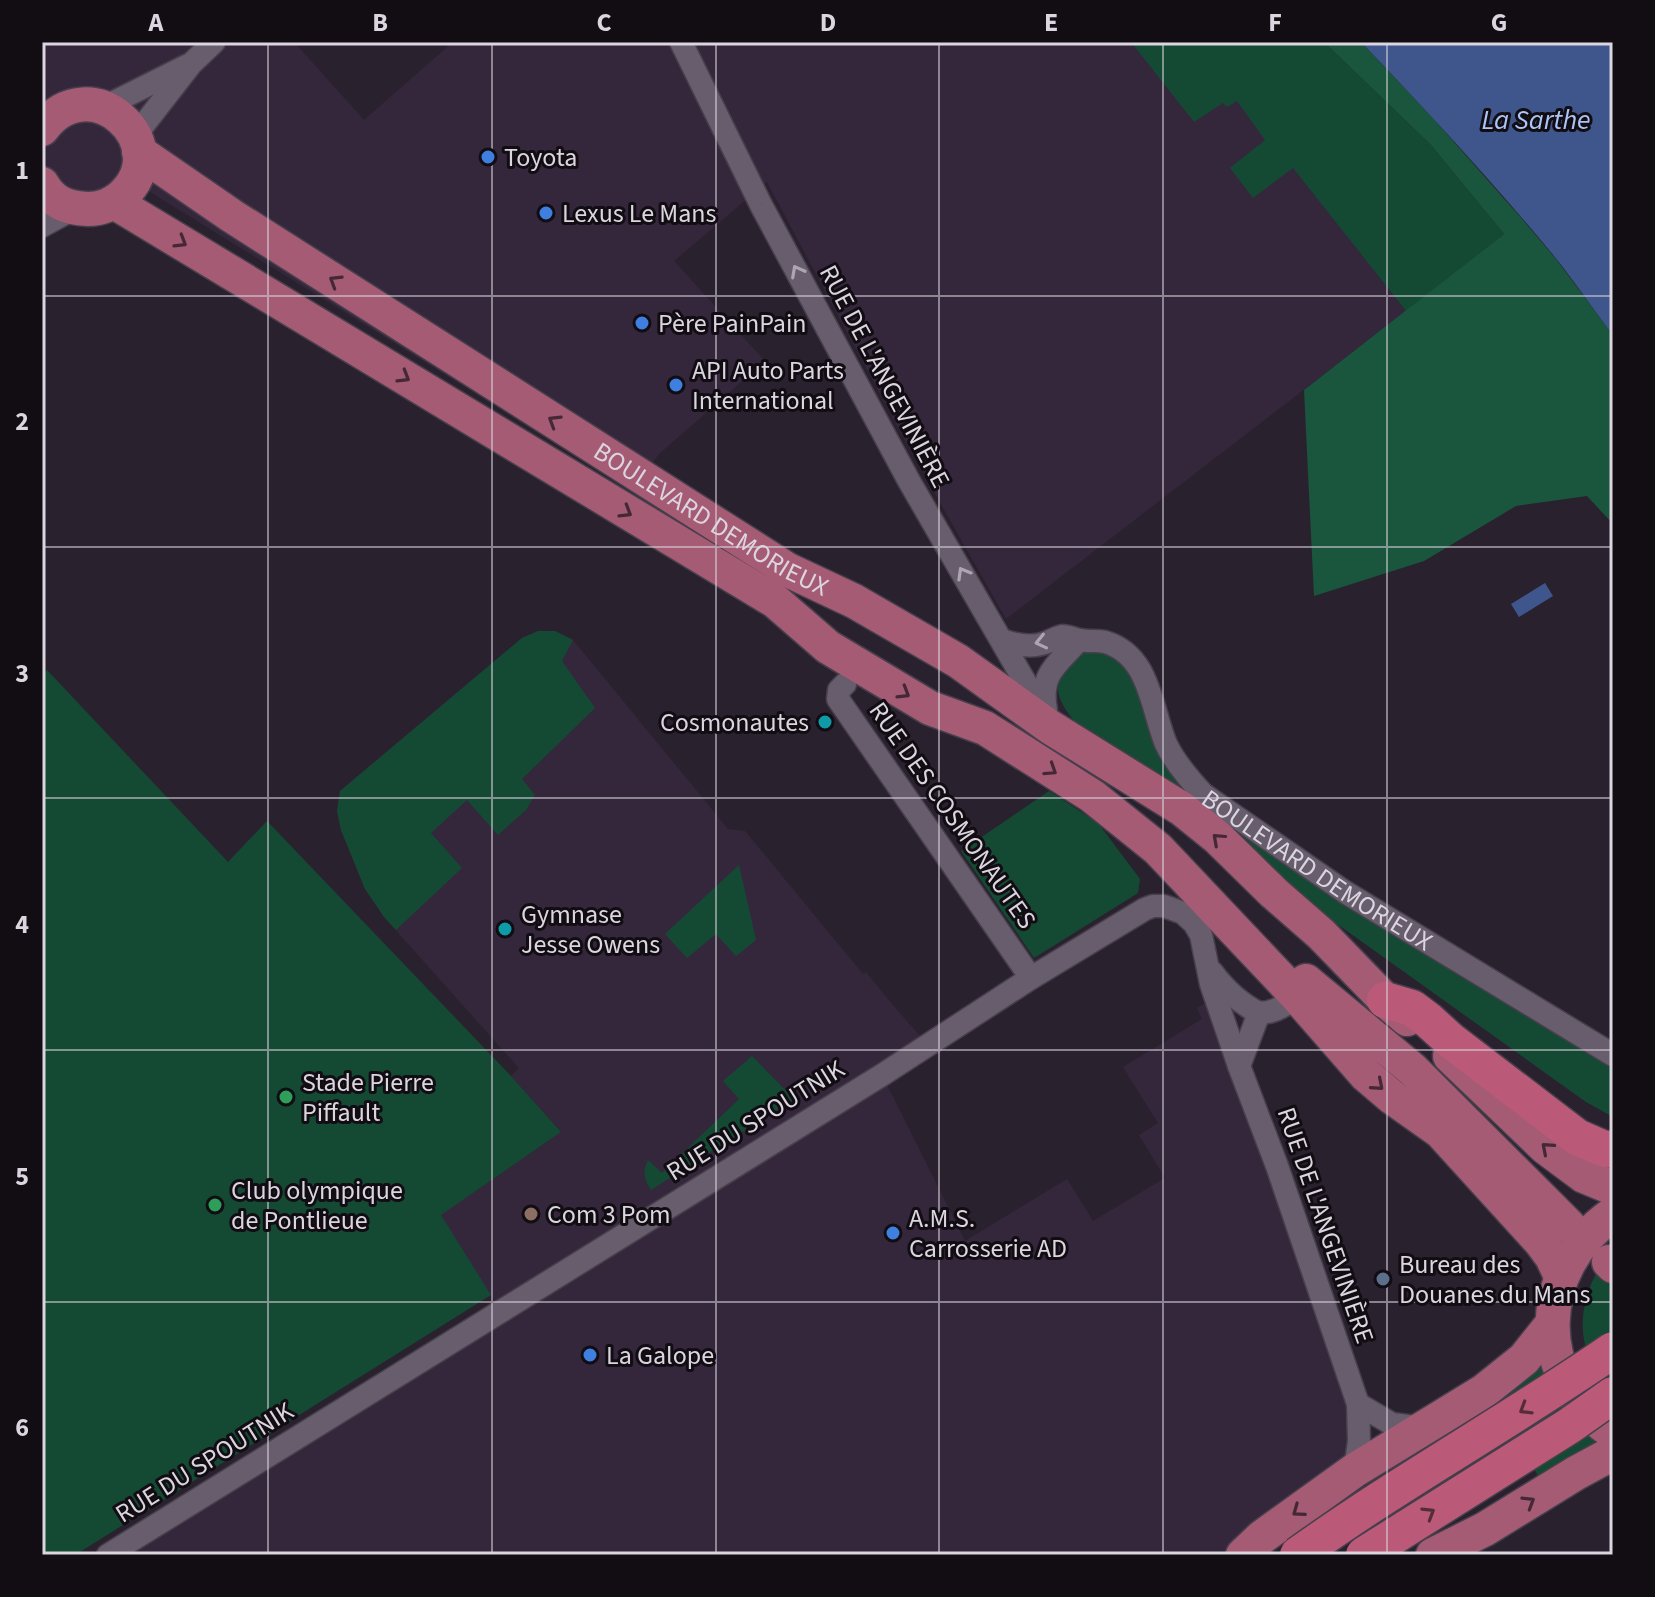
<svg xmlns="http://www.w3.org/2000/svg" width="1655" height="1597" viewBox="0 0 1655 1597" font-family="'Source Sans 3',sans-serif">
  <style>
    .built { fill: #34273b }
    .green { fill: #144a34 }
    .forest { fill: #1a563d }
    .water { fill: #3e568c }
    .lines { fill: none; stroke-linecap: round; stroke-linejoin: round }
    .minor-casing { stroke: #473f4b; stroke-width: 25 }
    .primary-casing { stroke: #473f4b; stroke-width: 37 }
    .trunk-casing { stroke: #473f4b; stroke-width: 39 }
    .minor { stroke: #675d6d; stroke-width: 22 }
    .primary { stroke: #a65b75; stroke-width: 34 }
    .trunk { stroke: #bb5a78; stroke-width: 36 }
    .trunk-bridge-casing { stroke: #473f4b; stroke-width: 39; stroke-linecap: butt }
    .trunk-bridge { stroke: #bb5a78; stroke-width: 36 }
    .oneway { stroke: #452835 }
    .oneway2 { stroke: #ada5b1 }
    .oneway3 { stroke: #552c3b }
    .grid { fill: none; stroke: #dbd5df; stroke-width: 2; stroke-opacity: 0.55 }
    .shop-dot { fill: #3f7fe0; stroke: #110d13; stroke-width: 3 }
    .culture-dot { fill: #0f9aa8; stroke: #110d13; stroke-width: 3 }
    .leisure-dot { fill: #2e9e5b; stroke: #110d13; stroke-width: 3 }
    .education-dot { fill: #8d6e63; stroke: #110d13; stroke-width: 3 }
    .service-dot { fill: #5c6f8a; stroke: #110d13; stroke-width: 3 }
    .labels { text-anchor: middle; stroke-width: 6; stroke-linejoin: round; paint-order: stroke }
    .poi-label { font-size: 26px; fill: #dbd5df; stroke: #110d13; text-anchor: start }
    .street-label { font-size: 26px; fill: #dbd5df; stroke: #110d13 }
    .water-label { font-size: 28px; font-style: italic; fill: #adc5f6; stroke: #110d13 }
    .neatline { fill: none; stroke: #dbd5df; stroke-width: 3 }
    .grid-label { font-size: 26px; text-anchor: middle; font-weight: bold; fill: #dbd5df }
  </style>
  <rect width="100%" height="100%" fill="#2a212f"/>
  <g class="built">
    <path d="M 42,42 L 294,42 L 364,120 L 453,42 L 1324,42 L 1293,167 L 1406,311 L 1006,619 L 904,439 L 767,182 L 674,261 L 765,361 L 659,454 L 632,490 L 134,182 L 114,202 L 42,184 Z"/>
    <path d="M 538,631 L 555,631 L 573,640 L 728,829 L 745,831 L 863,974 L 866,972 L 891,1003 L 928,1045 L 882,1075 L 965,1241 L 1067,1179 L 1093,1221 L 1165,1178 L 1139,1135 L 1158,1123 L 1123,1067 L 1202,1019 L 1197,1008 L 1216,997 L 1358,1404 L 1358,1458 L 1243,1555 L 108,1555 L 501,1311 L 440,1215 L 550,1140 L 560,1131 L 511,1076 L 519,1068 L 384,917 L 365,889 L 341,830 L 337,811 L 340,791 L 522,638 Z"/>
  </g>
  <g class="green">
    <path d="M 1131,42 L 1324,42 L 1431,145 L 1504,234 L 1406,311 L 1293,168 L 1253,198 L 1230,168 L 1265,140 L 1237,101 L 1227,107 L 1223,103 L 1194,122 Z"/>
    <path d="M 538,631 L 555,631 L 573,640 L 562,661 L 595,708 L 522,779 L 535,795 L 526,810 L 498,835 L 467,800 L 431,833 L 462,868 L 396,930 L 384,917 L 365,889 L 341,830 L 337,811 L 340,791 L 522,638 Z"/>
    <path d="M 1116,646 L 1189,779 L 1613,1054 L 1613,1117 L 1586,1102 L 1340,926 L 1284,890 L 1088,737 C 1076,722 1053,702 1059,681 C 1062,671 1067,661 1070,650 Z"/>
    <path d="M 47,670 L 228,862 L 267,821 L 511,1076 L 561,1132 L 441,1215 L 491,1295 L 75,1555 L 42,1555 L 42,675 Z"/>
    <path d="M 1049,791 L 1098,823 L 1140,879 L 1138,893 L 1034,958 L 961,851 Z"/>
    <path d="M 739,865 L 756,940 L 736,956 L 716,934 L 687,958 L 665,934 Z"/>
    <path d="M 752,1056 L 794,1099 L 651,1190 C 644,1179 642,1172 648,1160 L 662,1173 L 739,1099 L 723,1081 Z"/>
    <path d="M 1598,1270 L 1613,1283 L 1613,1396 C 1579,1358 1573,1315 1598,1270 Z"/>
    <path d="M 1542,1351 L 1604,1442 L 1541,1480 L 1487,1396 Z"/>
  </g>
  <path class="forest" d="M 1324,42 L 1361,42 L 1431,116 L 1523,220 L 1556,259 L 1613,335 L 1613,524 L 1587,496 L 1516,506 L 1424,561 L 1314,596 L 1304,390 L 1504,234 L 1431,145 Z"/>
  <g class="water">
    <path d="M 1361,42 L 1613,42 L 1613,335 C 1593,309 1575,282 1554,256 C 1493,182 1427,111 1361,42 Z"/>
    <path d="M 1545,583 L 1553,596 L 1519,617 L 1511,604 Z"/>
  </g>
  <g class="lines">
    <g class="minor-casing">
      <g id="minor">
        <path d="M 681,42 L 761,205 L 909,481 L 1028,687 L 1035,696 L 1044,699"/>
        <path d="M 104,107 L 186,66"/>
        <path d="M 135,136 L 191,64 L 214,42"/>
        <path d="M 42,226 L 75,208"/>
        <path id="s1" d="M 1002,640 C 1016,645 1031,648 1045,643 C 1051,641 1056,637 1062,636 C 1069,636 1074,639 1080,640 C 1088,642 1097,640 1105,642 C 1150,655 1151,708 1166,744 C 1175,763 1189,779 1203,794 L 1345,892 L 1613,1055"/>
        <path d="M 845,684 L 839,690 L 838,699 L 1031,978"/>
        <path d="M 1046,710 C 1039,673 1058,664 1079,640"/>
        <path d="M 1212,972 C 1224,988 1241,1004 1259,1013 C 1275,1013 1286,1006 1296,995"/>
        <path d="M 1239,1066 L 1259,1013"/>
        <path d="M 1358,1404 L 1392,1424 L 1423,1428"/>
        <path d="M 108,1555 L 882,1075 L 1031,978 L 1145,909 L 1153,906 L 1164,906 L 1183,913 L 1194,923 L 1201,935 L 1211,984 L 1239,1066 L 1277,1166 L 1358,1404 L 1359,1441 L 1355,1470"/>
      </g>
    </g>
    <g class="primary-casing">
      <g id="primary">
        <path d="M 42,129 C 90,63 178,145 122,196 C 113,204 100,209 88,209 C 67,208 53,203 42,184"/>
        <path id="s2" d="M 139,152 L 232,216 L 788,570 L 854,601 L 958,661 L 1050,727 L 1182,809 L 1218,838 L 1274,893 L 1321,934 L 1385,1000 L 1407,1019"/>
        <path d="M 114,202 L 775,601 L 828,647 L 930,708 L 985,728 L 1092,796 L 1158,849 L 1296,995 L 1366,1075 L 1393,1098 L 1441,1132 L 1541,1242 L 1552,1257 L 1561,1276"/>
        <path d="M 1306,981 L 1412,1069 L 1569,1226"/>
        <path d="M 1450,1056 L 1545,1147 L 1584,1176 L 1613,1188"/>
        <path d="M 1613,1214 C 1535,1268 1530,1379 1613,1432"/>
        <path d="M 1609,1262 L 1613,1266"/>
        <path d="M 1243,1555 L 1262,1537 L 1355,1470 L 1484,1391 L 1524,1359 L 1552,1324"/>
        <path d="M 1433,1555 L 1485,1529 L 1576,1473 L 1613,1453"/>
      </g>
    </g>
    <g class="trunk-casing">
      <path id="trunk" d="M 1385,1000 L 1412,1008 L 1428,1020 L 1450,1040 L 1577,1137 L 1602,1148 L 1613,1150"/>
    </g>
    <use href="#minor" class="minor"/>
    <use href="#primary" class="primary"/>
    <use href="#trunk" class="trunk"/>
    <g class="trunk-bridge-casing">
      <g id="trunk-bridge">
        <path d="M 1298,1555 C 1400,1482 1510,1421 1613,1350"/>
        <path d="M 1364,1555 L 1569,1426 L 1613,1395"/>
      </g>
    </g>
    <use href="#trunk-bridge" class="trunk-bridge"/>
  </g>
  <defs><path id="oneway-chevron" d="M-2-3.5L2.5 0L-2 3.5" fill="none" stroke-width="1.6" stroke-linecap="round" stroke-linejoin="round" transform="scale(2)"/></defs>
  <g class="oneway">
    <use href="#oneway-chevron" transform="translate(181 242) rotate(31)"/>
    <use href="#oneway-chevron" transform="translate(335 281) rotate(-148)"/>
    <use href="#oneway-chevron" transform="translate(404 377) rotate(31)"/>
    <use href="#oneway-chevron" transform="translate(554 421) rotate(-148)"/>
    <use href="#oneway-chevron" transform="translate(626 512) rotate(31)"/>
    <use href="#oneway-chevron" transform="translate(904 693) rotate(31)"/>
    <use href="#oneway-chevron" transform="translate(1051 770) rotate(33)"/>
    <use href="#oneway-chevron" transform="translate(1218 839) rotate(-138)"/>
    <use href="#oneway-chevron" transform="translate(1378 1085) rotate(41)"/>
    <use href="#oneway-chevron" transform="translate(1547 1148) rotate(-139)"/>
    <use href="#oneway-chevron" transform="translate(1529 1502) rotate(-32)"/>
    <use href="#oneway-chevron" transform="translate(1298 1511) rotate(144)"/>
  </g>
  <g class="oneway2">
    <use href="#oneway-chevron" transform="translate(797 271) rotate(-118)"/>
    <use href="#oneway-chevron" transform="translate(963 573) rotate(-120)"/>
    <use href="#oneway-chevron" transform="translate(1041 642) rotate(167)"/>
  </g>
  <g class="oneway3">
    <use href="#oneway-chevron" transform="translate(1525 1409) rotate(148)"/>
    <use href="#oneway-chevron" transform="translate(1429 1513) rotate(-32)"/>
  </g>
  <path class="grid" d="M 268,42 L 268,1555M 492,42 L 492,1555M 716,42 L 716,1555M 939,42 L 939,1555M 1163,42 L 1163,1555M 1387,42 L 1387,1555M 42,296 L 1613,296M 42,547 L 1613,547M 42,798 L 1613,798M 42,1050 L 1613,1050M 42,1302 L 1613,1302"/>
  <g class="shop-dot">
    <circle cx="488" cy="157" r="8"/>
    <circle cx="546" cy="213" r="8"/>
    <circle cx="642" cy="323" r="8"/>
    <circle cx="676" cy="385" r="8"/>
    <circle cx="893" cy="1233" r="8"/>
    <circle cx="590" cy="1355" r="8"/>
  </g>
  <g class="culture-dot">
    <circle cx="825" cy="722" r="8"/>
    <circle cx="505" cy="929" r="8"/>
  </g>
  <g class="leisure-dot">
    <circle cx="286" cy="1097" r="8"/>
    <circle cx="215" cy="1205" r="8"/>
  </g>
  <circle class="education-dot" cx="531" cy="1214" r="8"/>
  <circle class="service-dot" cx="1383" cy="1279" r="8"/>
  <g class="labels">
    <g class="poi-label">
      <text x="504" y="166">Toyota</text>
      <text x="562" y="222">Lexus Le Mans</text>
      <text x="658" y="332">Père PainPain</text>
      <text x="692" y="379">API Auto Parts<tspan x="692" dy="30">International</tspan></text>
      <text x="809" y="731" text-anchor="end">Cosmonautes</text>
      <text x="521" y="923">Gymnase<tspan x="521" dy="30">Jesse Owens</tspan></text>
      <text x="302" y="1091">Stade Pierre<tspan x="302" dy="30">Piffault</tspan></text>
      <text x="231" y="1199">Club olympique<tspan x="231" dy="30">de Pontlieue</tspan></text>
      <text x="547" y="1223">Com 3 Pom</text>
      <text x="909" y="1227">A.M.S.<tspan x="909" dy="30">Carrosserie AD</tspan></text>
      <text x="1399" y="1273">Bureau des<tspan x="1399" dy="30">Douanes du Mans</tspan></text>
      <text x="606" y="1364">La Galope</text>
    </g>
    <g class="street-label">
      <text transform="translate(885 376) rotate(62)" y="9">RUE DE L'ANGEVINIÈRE</text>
      <text dy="9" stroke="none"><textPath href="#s2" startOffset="680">BOULEVARD DEMORIEUX</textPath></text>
      <text transform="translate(953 815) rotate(55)" y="9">RUE DES COSMONAUTES</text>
      <text dy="9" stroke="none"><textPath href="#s1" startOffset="430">BOULEVARD DEMORIEUX</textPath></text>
      <text transform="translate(755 1120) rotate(-32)" y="9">RUE DU SPOUTNIK</text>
      <text transform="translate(1326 1225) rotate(71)" y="9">RUE DE L'ANGEVINIÈRE</text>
      <text transform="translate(204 1462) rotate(-32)" y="9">RUE DU SPOUTNIK</text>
    </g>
    <g class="water-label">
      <text x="1536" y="129">La Sarthe</text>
    </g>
  </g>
  <rect width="1655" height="1597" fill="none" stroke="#110d13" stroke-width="88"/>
  <rect x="44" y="44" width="1567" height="1509" class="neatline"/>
  <g class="grid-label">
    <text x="156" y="31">A</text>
    <text x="380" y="31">B</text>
    <text x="604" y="31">C</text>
    <text x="828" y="31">D</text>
    <text x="1051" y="31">E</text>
    <text x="1275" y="31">F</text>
    <text x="1499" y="31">G</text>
    <text x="22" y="179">1</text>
    <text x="22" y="430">2</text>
    <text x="22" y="682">3</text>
    <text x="22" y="933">4</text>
    <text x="22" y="1185">5</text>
    <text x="22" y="1436">6</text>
  </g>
</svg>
